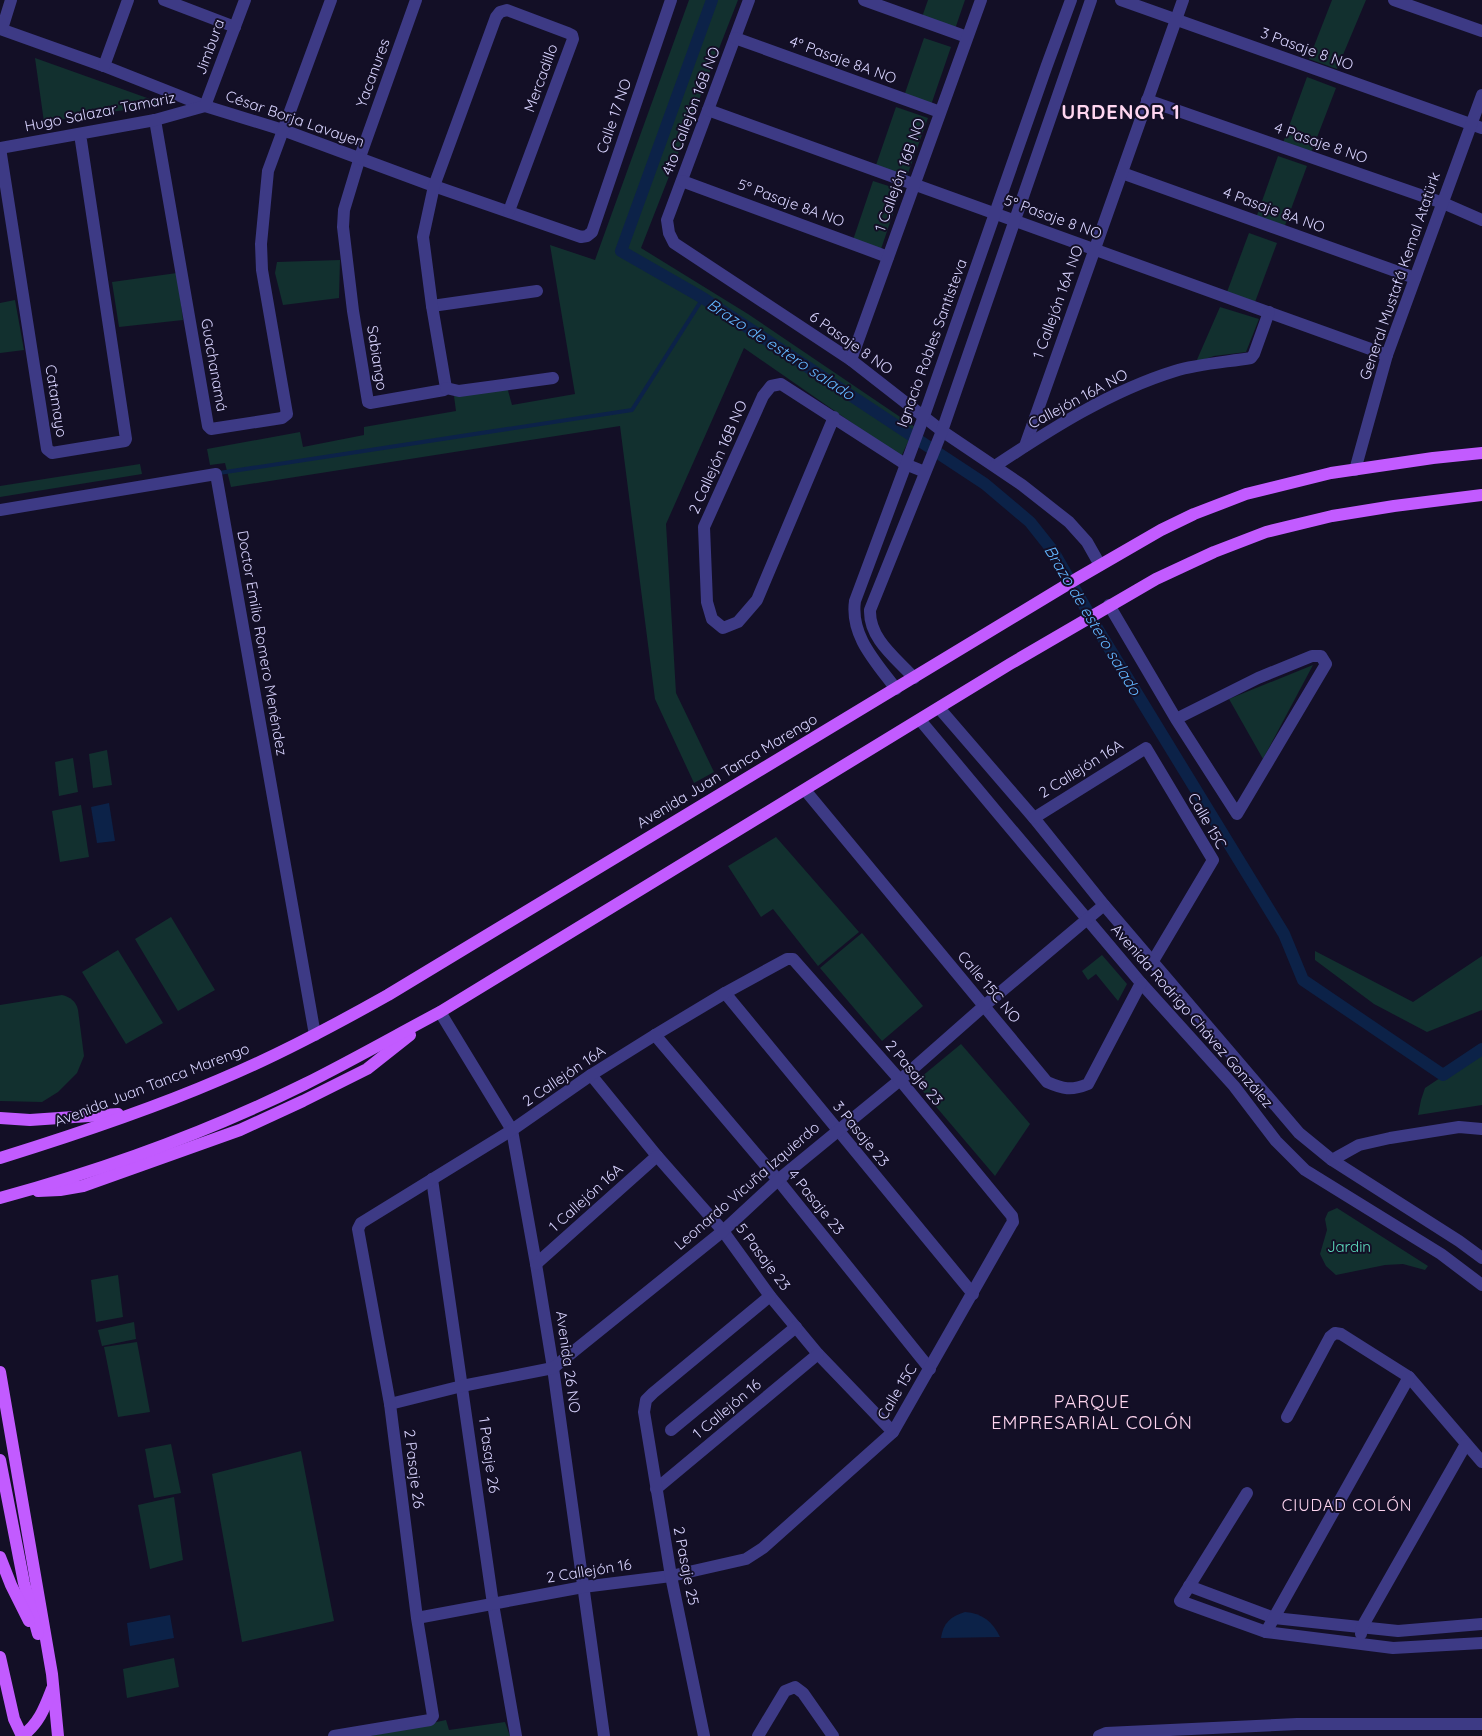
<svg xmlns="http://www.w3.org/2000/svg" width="1482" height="1736" viewBox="0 0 1482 1736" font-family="Quicksand,sans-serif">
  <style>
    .green { fill: #12302f }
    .water { fill: #0c2248 }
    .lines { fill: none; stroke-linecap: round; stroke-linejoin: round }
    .stream { stroke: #0c2248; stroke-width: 4 }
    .canal { stroke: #0c2248; stroke-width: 12 }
    .minor { stroke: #3d3a85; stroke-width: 12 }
    .major { stroke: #c25bff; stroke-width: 12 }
    .labels { text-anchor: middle; stroke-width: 4; stroke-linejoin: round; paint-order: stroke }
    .street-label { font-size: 15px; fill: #d9d4ff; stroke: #130f26 }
    .park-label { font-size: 15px; fill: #5fe0c0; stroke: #130f26 }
    .water-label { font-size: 16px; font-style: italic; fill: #62b6ff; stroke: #130f26 }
    .neighbourhood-label { font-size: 16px; letter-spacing: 1px; fill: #ffd6f0; stroke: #130f26 }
    .quarter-label { font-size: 18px; letter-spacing: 1px; fill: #ffd6f0; stroke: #130f26 }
    .district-label { font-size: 20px; font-weight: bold; letter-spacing: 1px; fill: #ffd6f0; stroke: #130f26 }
  </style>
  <rect width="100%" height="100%" fill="#130f26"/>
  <g class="green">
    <path d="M 689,0 L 738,0 L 641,248 L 748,314 L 915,427 L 901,457 L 744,348 L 666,524 L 676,693 L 714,772 L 694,783 L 655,699 L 620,426 L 231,487 L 225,463 L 210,465 L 207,449 L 300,432 L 303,447 L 364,435 L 364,427 L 456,411 L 454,396 L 507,387 L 512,405 L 575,394 L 550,245 L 595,260 Z"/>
    <path d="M 928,0 L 965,0 L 955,29 L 922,17 Z"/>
    <path d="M 1332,0 L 1366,0 L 1337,69 L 1309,59 Z"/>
    <path d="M 924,38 L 951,47 L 931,105 L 904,96 Z"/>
    <path d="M 35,58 L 164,104 L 165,104 L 44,122 Z"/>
    <path d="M 1307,77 L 1336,88 L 1311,153 L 1283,143 Z"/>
    <path d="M 896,107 L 928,118 L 906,179 L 875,168 Z"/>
    <path d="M 1278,156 L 1307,166 L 1284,228 L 1256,218 Z"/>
    <path d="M 873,181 L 901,190 L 881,249 L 853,240 Z"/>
    <path d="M 1249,233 L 1277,243 L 1255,302 L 1227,292 Z"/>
    <path d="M 340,260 L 339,298 L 283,305 L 275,273 L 277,262 Z"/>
    <path d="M 177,273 L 183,320 L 119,327 L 112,282 Z"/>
    <path d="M 15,300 L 24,350 L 0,353 L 0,303 Z"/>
    <path d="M 1220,307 L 1259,319 L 1246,352 L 1214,356 L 1196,362 Z"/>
    <path d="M 140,464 L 142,474 L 0,497 L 0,486 Z"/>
    <path d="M 1313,665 L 1263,759 L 1229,699 Z"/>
    <path d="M 107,750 L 112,785 L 93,788 L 89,754 Z"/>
    <path d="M 73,758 L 78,792 L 59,796 L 55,762 Z"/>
    <path d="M 81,805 L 89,857 L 60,862 L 52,811 Z"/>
    <path d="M 776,837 L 859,932 L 818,966 L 773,909 L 761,917 L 728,866 Z"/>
    <path d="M 171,917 L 215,990 L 178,1011 L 135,939 Z"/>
    <path d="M 862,933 L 923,1006 L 882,1041 L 820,968 Z"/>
    <path d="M 118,950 L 163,1023 L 126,1044 L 82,972 Z"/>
    <path d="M 1315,951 L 1413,1002 L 1482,956 L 1482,1010 L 1427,1032 L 1374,1004 L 1315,960 Z"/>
    <path d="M 1102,955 L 1127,984 L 1118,1001 L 1096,974 L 1088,980 L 1082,971 Z"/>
    <path d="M 62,995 C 70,997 76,1001 78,1010 L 84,1056 L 77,1073 L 58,1092 L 42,1102 L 0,1101 L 0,1005 Z"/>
    <path d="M 961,1044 L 1030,1124 L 995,1176 L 915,1082 Z"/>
    <path d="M 1482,1050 L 1482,1105 L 1418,1115 L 1421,1100 L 1425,1088 Z"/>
    <path d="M 1337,1208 L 1428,1266 L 1425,1270 L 1403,1264 L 1385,1265 L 1336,1275 L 1326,1266 L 1320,1254 L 1327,1230 L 1325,1219 L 1328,1212 Z"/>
    <path d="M 118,1275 L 123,1317 L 96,1322 L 91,1280 Z"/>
    <path d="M 134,1322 L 136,1339 L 102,1346 L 98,1330 Z"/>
    <path d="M 137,1342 L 150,1412 L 118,1417 L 104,1347 Z"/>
    <path d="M 171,1444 L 181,1493 L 154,1498 L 145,1449 Z"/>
    <path d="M 301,1451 L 334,1621 L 242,1642 L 212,1474 Z"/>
    <path d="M 174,1497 L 183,1560 L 150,1569 L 138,1505 Z"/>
    <path d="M 174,1658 L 179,1687 L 127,1698 L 123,1669 Z"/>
    <path d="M 446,1720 L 449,1730 L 505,1722 L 510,1736 L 370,1736 Z"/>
  </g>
  <g class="water">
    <path d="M 109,803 L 115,841 L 97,843 L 91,807 Z"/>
    <path d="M 965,1612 C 982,1613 993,1622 1000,1637 L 941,1638 C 943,1623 951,1616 965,1612 Z"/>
    <path d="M 170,1615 L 174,1638 L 130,1646 L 127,1623 Z"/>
  </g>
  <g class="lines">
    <path class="stream" d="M 219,473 L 632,410 L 703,298"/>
    <path class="canal" d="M 712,0 L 621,251 L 703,298 L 985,484 L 1030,522 L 1053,551 L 1100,633 L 1284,934 L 1303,980 L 1443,1075 L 1482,1049"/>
    <g class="minor">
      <path d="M 164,0 L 235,27"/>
      <path d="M 416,0 L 360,157 L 344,210 L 343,227 L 353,311 L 368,402 L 370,403 L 444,390 L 446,388"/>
      <path d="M 749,0 L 667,220 L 669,233 L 674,243 L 851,360 L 942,431 L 1022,485 L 1069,522 L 1087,542 L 1100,565"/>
      <path d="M 864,0 L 967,37"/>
      <path d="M 1121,0 L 1482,128"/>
      <path d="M 1394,0 L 1482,31"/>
      <path d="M 0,29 L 104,66 L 205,106 L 283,130 L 434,186 L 581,237 L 587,236 L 592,232 L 671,0"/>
      <path d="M 2,29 L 11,0"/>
      <path d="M 735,38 L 940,112"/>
      <path d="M 104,66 L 128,0"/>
      <path d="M 1147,100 L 1443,203 L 1482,220"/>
      <path d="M 708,110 L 1387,355"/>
      <path d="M 155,120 L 208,426 L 211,429 L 282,418 L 287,414 L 262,270 L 261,244 L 268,171 L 331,0"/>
      <path d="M 80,134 L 126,439 L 125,441 L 52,453 L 47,449 L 0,148 L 155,120 L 205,106 L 245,0"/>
      <path d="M 1122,173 L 1415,278"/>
      <path d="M 682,181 L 888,257"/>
      <path d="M 432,306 L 537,291"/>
      <path d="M 851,360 L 981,0"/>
      <path d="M 446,388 L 432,306 L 423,237 L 434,186 L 496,17 L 500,12 L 507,10 L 568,33 L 572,35 L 573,39 L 509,211"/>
      <path d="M 446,388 L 459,391 L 553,378"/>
      <path d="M 834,417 L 757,600 L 738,622 L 723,628 L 712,619 L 707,602 L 704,527 L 763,396 L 771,386 L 781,384 L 905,464 L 925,472"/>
      <path d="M 1025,446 L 1183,0"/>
      <path d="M 995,466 C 1051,429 1110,391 1175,371 C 1197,364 1227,362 1251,358 L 1254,354 L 1269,312"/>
      <path d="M 1355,470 L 1387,355 L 1482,95"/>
      <path d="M 0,510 L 216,474 L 315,1035"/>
      <path d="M 1109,605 L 1176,719 L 1237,814 L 1326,664 L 1321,656 L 1312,656 L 1258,678 L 1176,719"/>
      <path d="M 914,678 C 896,658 869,639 870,610 L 942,431 L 1091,0"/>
      <path d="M 896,689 C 876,662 850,636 855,601 L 924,416 L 1047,65 L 1071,0"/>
      <path d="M 939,708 L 1034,818 L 1104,905 L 1299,1133 L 1332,1160 L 1459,1241 L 1482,1258"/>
      <path d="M 920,720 L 1006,823 L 1141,983 L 1234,1086 L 1276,1141 L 1305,1170 L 1441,1254 L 1482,1285"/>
      <path d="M 805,790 L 1047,1082 C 1063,1089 1071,1091 1088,1084 L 1141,983"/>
      <path d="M 1034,818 L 1146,748 L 1213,860 L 1153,961"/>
      <path d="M 725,993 L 973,1294"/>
      <path d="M 440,1012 L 512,1130 L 536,1264 L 553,1368 L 604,1736"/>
      <path d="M 655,1035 L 778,1180 L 930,1369"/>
      <path d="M 591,1075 L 657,1156 L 723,1231 L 770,1296 L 818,1354 L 893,1432"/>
      <path d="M 1332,1160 L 1359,1145 L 1390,1138 L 1459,1127 L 1482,1129"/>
      <path d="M 432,1179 L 493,1604 L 516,1736"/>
      <path d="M 536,1264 L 657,1156"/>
      <path d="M 1409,1377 L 1482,1462"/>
      <path d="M 390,1404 L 462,1386 L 553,1368 L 723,1231 L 778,1180 L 900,1080 L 984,1006 L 1104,905"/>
      <path d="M 671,1430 L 796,1327"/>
      <path d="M 656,1489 L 818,1354"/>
      <path d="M 1247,1493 L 1180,1601 L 1266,1632 L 1393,1648 L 1482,1643"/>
      <path d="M 1189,1586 L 1274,1618 L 1398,1631 L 1482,1624"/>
      <path d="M 1266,1632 L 1409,1377 L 1341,1334 L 1335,1333 L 1330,1337 L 1287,1417"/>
      <path d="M 1361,1634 L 1362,1627 L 1466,1444"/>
      <path d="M 334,1736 L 430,1720 L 433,1716 L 417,1618 L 390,1404 L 358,1229 L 361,1223 L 512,1130 L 591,1075 L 655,1035 L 725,993 L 787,959 L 793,959 L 900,1080 L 1012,1216 L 1013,1222 L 1011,1225 L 893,1432 L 763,1548 L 746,1559 L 671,1576 L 583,1587 L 417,1618"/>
      <path d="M 704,1736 L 671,1576 L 644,1412 L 646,1400 L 653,1393 L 770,1296"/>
      <path d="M 758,1736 L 785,1691 L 795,1687 L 803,1693 L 833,1736"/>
      <path d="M 1099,1736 L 1106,1733 L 1297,1724 L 1482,1724"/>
    </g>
    <g class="major">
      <path d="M 0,1118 L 30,1120 L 118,1114"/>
      <path d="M 0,1158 C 74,1135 147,1111 219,1080 C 277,1056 333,1026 388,995 L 1078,578 L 1161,530 L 1194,514 L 1246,494 L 1331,473 L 1433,458 L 1482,453"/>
      <path d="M 38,1191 L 60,1190 L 83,1186 L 240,1130 L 303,1101 L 367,1069 L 410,1035"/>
      <path d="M 0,1198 C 103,1170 210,1131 305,1084 C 351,1061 395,1036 440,1012 L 1010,664 L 1156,579 L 1214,552 L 1266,532 L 1332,516 L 1394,506 L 1482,495"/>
      <path d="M 0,1372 L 52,1674 L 58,1736"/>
      <path d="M 0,1460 L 24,1583 L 38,1634"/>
      <path d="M 0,1557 L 11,1585 L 29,1621"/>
      <path d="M 0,1657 L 14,1719 L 22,1736"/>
      <path d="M 22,1736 C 39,1724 45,1707 52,1689"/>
    </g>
  </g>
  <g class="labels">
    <g class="street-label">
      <text transform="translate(210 47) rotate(-70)" y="5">Jimbura</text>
      <text transform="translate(1307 49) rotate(20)" y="5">3 Pasaje 8 NO</text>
      <text transform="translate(843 60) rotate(20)" y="5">4° Pasaje 8A NO</text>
      <text transform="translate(373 73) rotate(-70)" y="5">Yacanures</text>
      <text transform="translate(541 78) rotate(-70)" y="5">Mercadillo</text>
      <text transform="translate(691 111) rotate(-69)" y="5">4to Callejón 16B NO</text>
      <text transform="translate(100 112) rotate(-11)" y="5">Hugo Salazar Tamariz</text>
      <text transform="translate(614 116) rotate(-71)" y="5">Calle 17 NO</text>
      <text transform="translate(295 119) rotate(19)" y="5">César Borja Lavayen</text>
      <text transform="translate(1321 143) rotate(19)" y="5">4 Pasaje 8 NO</text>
      <text transform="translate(900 175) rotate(-70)" y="5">1 Callejón 16B NO</text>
      <text transform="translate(791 203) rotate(20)" y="5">5° Pasaje 8A NO</text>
      <text transform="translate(1274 210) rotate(20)" y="5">4 Pasaje 8A NO</text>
      <text transform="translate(1053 217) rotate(20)" y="5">5° Pasaje 8 NO</text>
      <text transform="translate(1400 276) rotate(-71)" y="5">General Mustafá Kemal Atatürk</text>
      <text transform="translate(1058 302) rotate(-70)" y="5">1 Callejón 16A NO</text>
      <text transform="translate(851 343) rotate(35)" y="5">6 Pasaje 8 NO</text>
      <text transform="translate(932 343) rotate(-70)" y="5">Ignacio Robles Santisteva</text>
      <text transform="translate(377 358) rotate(81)" y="5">Sabiango</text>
      <text transform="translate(214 365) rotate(80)" y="5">Guachanamá</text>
      <text transform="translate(1078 399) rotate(-28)" y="5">Callejón 16A NO</text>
      <text transform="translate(56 401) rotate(81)" y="5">Catamayo</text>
      <text transform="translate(718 457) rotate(-66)" y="5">2 Callejón 16B NO</text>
      <text transform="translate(262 643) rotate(80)" y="5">Doctor Emilio Romero Menéndez</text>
      <text transform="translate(1081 769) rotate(-32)" y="5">2 Callejón 16A</text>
      <text transform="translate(727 771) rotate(-31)" y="5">Avenida Juan Tanca Marengo</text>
      <text transform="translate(1207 821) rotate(60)" y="5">Calle 15C</text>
      <text transform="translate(989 987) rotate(50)" y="5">Calle 15C NO</text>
      <text transform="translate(1192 1016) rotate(49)" y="5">Avenida Rodrigo Chávez González</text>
      <text transform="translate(914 1073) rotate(50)" y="5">2 Pasaje 23</text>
      <text transform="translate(564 1076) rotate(-34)" y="5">2 Callejón 16A</text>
      <text transform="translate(152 1085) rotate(-21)" y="5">Avenida Juan Tanca Marengo</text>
      <text transform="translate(861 1134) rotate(51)" y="5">3 Pasaje 23</text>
      <text transform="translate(747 1186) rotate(-41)" y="5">Leonardo Vicuña Izquierdo</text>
      <text transform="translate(586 1198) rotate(-42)" y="5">1 Callejón 16A</text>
      <text transform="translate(816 1202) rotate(51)" y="5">4 Pasaje 23</text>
      <text transform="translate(763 1257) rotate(53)" y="5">5 Pasaje 23</text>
      <text transform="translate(568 1362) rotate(82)" y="5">Avenida 26 NO</text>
      <text transform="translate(897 1392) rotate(-59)" y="5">Calle 15C</text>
      <text transform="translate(727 1409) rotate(-40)" y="5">1 Callejón 16</text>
      <text transform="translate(489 1455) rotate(82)" y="5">1 Pasaje 26</text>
      <text transform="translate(414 1469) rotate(83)" y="5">2 Pasaje 26</text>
      <text transform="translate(686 1566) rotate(79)" y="5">2 Pasaje 25</text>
      <text transform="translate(589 1571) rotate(-9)" y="5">2 Callejón 16</text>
    </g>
    <g class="park-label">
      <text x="1349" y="1252">Jardin</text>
    </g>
    <g class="water-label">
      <text transform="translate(781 349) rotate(33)" y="6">Brazo de estero salado</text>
      <text transform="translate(1093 620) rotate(59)" y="6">Brazo de estero salado</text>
    </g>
    <g class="neighbourhood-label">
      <text x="1347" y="1511">CIUDAD COLÓN</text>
    </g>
    <g class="quarter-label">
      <text x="1092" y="1408">PARQUE<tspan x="1092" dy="21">EMPRESARIAL COLÓN</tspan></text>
    </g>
    <g class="district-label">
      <text x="1121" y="119">URDENOR 1</text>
    </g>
  </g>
</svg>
